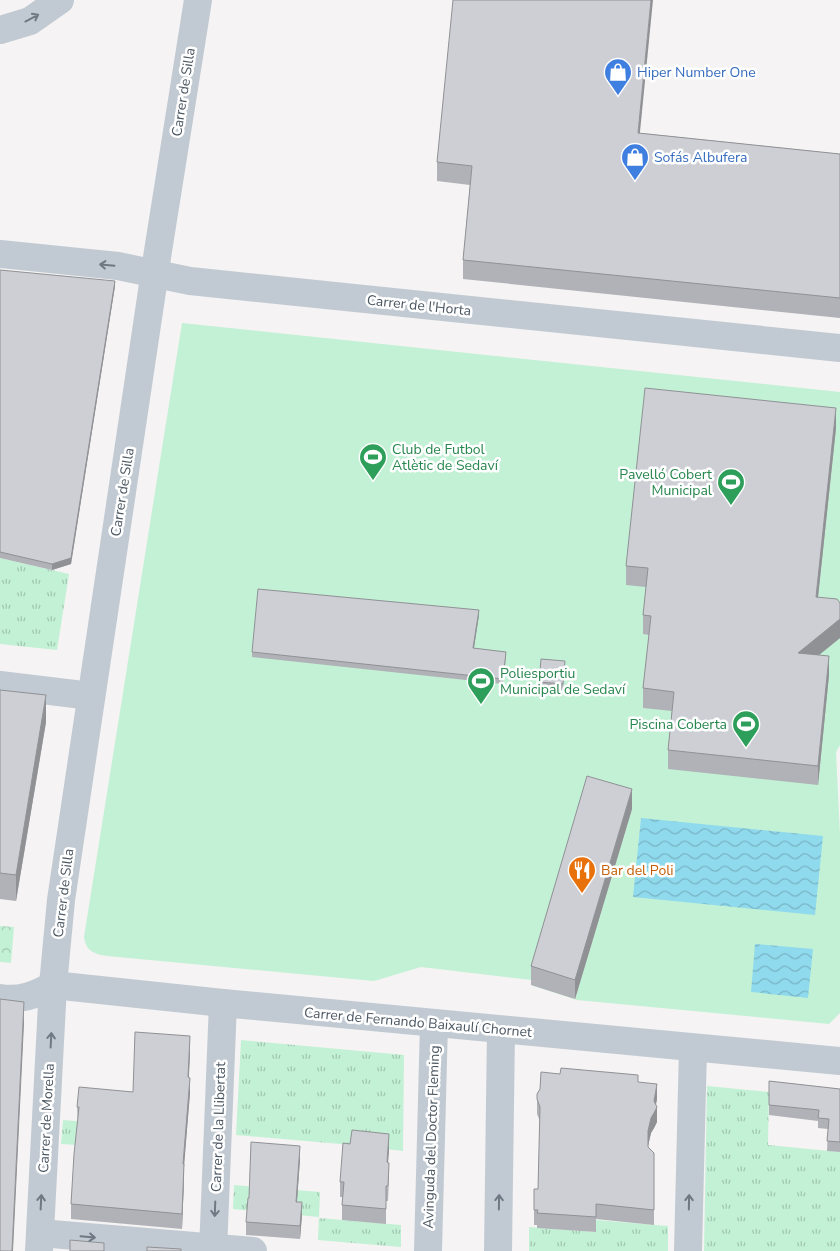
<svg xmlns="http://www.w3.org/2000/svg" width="840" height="1251" viewBox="0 0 840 1251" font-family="'Nunito Sans',sans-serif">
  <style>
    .grass { fill: url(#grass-tufts) }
    .forest { fill: url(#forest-crowns) }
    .pitch { fill: #c3f1d5 }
    .water { fill: url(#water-waves) }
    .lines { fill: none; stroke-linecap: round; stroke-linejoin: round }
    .minor { stroke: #c1cad2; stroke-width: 28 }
    .wall { fill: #b0b2b7 }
    .shaded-wall { fill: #909195 }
    .building { fill: #cdcfd5; stroke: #909195 }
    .oneway { stroke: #6e7983 }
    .labels { text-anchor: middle; stroke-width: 5; stroke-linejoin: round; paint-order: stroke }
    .shop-label { font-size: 14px; fill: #366cbe; stroke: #fff; text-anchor: start }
    .street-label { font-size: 14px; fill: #4a5661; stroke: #fff }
    .leisure-label { font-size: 14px; fill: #27864d; stroke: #fff; text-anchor: start }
    .food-label { font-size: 14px; fill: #c56008; stroke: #fff; text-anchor: start }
  </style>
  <defs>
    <pattern id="grass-tufts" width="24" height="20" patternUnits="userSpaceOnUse" patternTransform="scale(1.25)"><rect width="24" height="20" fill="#c3f1d5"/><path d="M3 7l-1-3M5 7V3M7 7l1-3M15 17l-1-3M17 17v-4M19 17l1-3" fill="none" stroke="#a0c6b0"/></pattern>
    <pattern id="forest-crowns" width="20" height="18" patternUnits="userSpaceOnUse" patternTransform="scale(1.25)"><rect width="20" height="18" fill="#c3f1d5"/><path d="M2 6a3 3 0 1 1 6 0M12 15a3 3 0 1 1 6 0" fill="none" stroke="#a0c6b0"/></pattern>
    <pattern id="water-waves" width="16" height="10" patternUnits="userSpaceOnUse" patternTransform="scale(1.25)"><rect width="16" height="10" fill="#90daee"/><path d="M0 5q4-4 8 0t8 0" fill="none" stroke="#78b4c4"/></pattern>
  </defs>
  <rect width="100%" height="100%" fill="#f5f3f3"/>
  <g class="grass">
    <path d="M 0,558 L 69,574 L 57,650 L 0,644 Z"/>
    <path d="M 241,1040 L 404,1055 L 403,1151 L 352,1145 L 236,1135 Z"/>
    <path d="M 707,1086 L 769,1092 L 768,1145 L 840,1152 L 840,1251 L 704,1251 Z"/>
    <path d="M 63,1120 L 131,1126 L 77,1145 L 61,1144 Z"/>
    <path d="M 234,1185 L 320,1192 L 319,1217 L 233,1209 Z"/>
    <path d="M 319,1218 L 401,1225 L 401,1247 L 318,1240 Z"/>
    <path d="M 596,1220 L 668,1226 L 668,1251 L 529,1251 L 529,1227 L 596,1232 Z"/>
  </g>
  <path class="forest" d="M 0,926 L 14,927 L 11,963 L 0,962 Z"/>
  <path class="pitch" d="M 182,323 L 840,392 L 840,745 L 836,752 L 840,835 L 840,1013 L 829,1024 L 577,1000 L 531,985 L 532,980 L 421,967 L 374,981 L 107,956 C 94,954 86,951 84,937 Z"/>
  <g class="water">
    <path d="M 641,818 L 823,836 L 815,915 L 633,897 Z"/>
    <path d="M 755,944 L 813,949 L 808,998 L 751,992 Z"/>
  </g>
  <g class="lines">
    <g class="minor">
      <path d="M 0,30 L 30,21 L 60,0"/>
      <path d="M 0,254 L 118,266 L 190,281 L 840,348"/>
      <path d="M 0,685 L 91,696"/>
      <path d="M 0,998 C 20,1001 36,995 53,985 L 223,1003 L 840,1061"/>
      <path d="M 40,1233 L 253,1251"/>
      <path d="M 39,1251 L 53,985 L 61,900 L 158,251 L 198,0"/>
      <path d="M 213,1251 L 223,1003"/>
      <path d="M 428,1251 L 434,1023"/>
      <path d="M 498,1251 L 501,1030"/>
      <path d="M 688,1251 L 693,1048"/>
    </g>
  </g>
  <g class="wall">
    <path d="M 640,133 L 840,154 L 840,318 L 463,279 L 463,260 L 470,185 L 437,181 L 437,162 Z"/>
    <path d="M 0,270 L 115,286 L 71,564 L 52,570 L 0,558 Z"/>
    <path d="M 836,428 L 818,597 L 840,603 L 840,638 L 819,655 L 829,675 L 818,785 L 668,769 L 668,750 L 672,711 L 643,708 L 643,688 L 649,635 L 643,634 L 643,615 L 646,587 L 626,585 L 626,566 Z"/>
    <path d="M 479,615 L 474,648 L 506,657 L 503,684 L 252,657 L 252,652 Z"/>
    <path d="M 565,666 L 563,690 L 539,687 L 539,682 Z"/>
    <path d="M 0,690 L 46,722 L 16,901 L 0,899 Z"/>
    <path d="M 632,809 L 575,999 L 531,985 L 531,966 Z"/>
    <path d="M 190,1051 L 189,1077 L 190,1093 L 184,1164 L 184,1179 L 182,1229 L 71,1219 L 71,1204 L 78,1122 L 77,1107 L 133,1092 Z"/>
    <path d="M 769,1081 L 840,1089 L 840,1152 L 827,1151 L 828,1129 L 818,1128 L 818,1121 L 769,1115 Z"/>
    <path d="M 638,1082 L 657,1099 L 656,1105 L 657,1122 L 654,1128 L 651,1133 L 648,1146 L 648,1147 L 654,1153 L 654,1225 L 596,1219 L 596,1232 L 537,1228 L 537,1225 L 534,1225 L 534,1210 L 538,1189 L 540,1121 L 537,1114 L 537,1099 Z"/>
    <path d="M 389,1149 L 388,1162 L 389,1178 L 388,1201 L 386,1201 L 386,1224 L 342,1220 L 342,1197 L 340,1197 L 340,1182 Z"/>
    <path d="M 300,1159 L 297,1202 L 302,1215 L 300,1239 L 246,1235 L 246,1222 Z"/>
  </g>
  <g class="shaded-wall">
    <path d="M 651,0 L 653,0 L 638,152 L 638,133 Z"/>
    <path d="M 115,281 L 115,286 L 71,564 L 52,570 L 52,564 Z"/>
    <path d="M 836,408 L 836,428 L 816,616 L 816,597 Z"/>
    <path d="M 479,610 L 479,615 L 473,654 L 473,648 Z"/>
    <path d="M 840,619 L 840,638 L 798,672 L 798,653 Z"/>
    <path d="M 829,656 L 829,675 L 818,785 L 818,766 Z"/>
    <path d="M 46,695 L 46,722 L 16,901 L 16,875 Z"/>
    <path d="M 632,789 L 632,809 L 575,999 L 575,980 Z"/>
    <path d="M 24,1002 L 24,1024 L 13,1251 L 12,1251 Z"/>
    <path d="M 190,1036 L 190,1051 L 188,1092 L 188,1077 Z"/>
    <path d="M 190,1078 L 190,1093 L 183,1179 L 183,1164 Z"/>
    <path d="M 657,1084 L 657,1099 L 654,1113 L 657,1107 L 657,1122 L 654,1128 L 651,1133 L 648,1146 L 648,1131 Z"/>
    <path d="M 389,1134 L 389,1149 L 387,1177 L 387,1162 Z"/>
    <path d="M 300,1146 L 300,1159 L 296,1215 L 296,1202 Z"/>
    <path d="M 184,1164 L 184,1179 L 182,1229 L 182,1214 Z"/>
    <path d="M 302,1202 L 302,1215 L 300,1239 L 300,1226 Z"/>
  </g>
  <g class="building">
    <path d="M 453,0 L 651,0 L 638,133 L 840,154 L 840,298 L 463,260 L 472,166 L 437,162 Z"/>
    <path d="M 0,270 L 115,281 L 71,558 L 52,564 L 0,552 Z"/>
    <path d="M 645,388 L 836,408 L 816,597 L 837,599 L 840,603 L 840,619 L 798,653 L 829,656 L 818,766 L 668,750 L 674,692 L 643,688 L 651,616 L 643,615 L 648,568 L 626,566 Z"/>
    <path d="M 258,589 L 479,610 L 473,648 L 506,652 L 503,679 L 252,652 Z"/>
    <path d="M 541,659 L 565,661 L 563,684 L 539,682 Z"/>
    <path d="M 0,690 L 46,695 L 16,875 L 0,873 Z"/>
    <path d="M 587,776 L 632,789 L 575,980 L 531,966 Z"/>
    <path d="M 0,999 L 24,1002 L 12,1251 L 0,1251 Z"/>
    <path d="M 135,1032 L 190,1036 L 188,1077 L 190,1078 L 183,1164 L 184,1164 L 182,1214 L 71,1204 L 74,1154 L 79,1107 L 77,1107 L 79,1087 L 133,1092 Z"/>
    <path d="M 561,1068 L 638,1075 L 638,1082 L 657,1084 L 654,1101 L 657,1107 L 654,1113 L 651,1118 L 648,1131 L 648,1147 L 654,1153 L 654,1210 L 596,1204 L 596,1217 L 537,1213 L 538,1210 L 534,1210 L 534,1189 L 538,1189 L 540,1107 L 537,1099 L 537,1094 L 540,1089 L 541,1072 L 560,1074 Z"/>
    <path d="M 769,1081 L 840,1089 L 840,1142 L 827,1141 L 829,1119 L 818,1118 L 819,1110 L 769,1105 Z"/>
    <path d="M 352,1130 L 389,1134 L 387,1162 L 389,1163 L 388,1186 L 386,1186 L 386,1209 L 342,1205 L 344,1182 L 340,1182 L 343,1143 L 350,1144 Z"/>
    <path d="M 251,1142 L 300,1146 L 296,1202 L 302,1202 L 300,1226 L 246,1222 L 248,1198 L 249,1198 Z"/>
    <path d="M 70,1240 L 104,1243 L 104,1251 L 70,1251 Z"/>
    <path d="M 147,1247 L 181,1249 L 181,1251 L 147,1251 Z"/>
  </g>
  <defs><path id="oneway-shaft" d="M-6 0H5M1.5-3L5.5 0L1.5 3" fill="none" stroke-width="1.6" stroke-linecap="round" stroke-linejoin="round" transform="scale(1.25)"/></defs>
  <g class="oneway">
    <use href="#oneway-shaft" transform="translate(32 18) rotate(-28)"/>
    <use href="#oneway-shaft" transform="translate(107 265) rotate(-175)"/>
    <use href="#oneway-shaft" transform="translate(51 1040) rotate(-87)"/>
    <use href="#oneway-shaft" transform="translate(41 1202) rotate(-87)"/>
    <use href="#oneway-shaft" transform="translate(499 1202) rotate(-89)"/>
    <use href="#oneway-shaft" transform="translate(689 1202) rotate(-89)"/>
    <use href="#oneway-shaft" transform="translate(215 1209) rotate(92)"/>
    <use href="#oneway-shaft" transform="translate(88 1237) rotate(5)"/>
  </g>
  <defs>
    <g id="shop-pin" transform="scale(1.4375)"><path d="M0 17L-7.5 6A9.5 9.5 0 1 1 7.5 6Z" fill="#3f7fe0" stroke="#fff"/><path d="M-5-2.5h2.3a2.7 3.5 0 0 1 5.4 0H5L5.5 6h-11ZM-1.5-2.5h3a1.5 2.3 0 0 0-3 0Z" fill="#fff"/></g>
    <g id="stadium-pin" transform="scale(1.4375)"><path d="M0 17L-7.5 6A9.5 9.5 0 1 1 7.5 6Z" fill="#2e9e5b" stroke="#fff"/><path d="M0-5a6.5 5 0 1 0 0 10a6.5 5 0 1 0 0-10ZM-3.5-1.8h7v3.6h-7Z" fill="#fff"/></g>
    <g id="restaurant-pin" transform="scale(1.4375)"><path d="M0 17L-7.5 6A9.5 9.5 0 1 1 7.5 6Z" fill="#e8710a" stroke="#fff"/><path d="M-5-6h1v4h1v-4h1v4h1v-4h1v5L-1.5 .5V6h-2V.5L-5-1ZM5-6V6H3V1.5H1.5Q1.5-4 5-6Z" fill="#fff"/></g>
  </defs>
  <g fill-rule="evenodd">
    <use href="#shop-pin" x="618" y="72"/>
    <use href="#shop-pin" x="635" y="157"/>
    <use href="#stadium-pin" x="373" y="457"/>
    <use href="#stadium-pin" x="731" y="482"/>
    <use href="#stadium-pin" x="481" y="681"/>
    <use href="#stadium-pin" x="746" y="724"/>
    <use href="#restaurant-pin" x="582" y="870"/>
  </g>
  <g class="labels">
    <g class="shop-label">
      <text x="637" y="77">Hiper Number One</text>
      <text x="654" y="162">Sofás Albufera</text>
    </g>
    <g class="street-label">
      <text transform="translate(183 92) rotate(-81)" y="5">Carrer de Silla</text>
      <text transform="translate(419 305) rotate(6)" y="5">Carrer de l'Horta</text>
      <text transform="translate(122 492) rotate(-81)" y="5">Carrer de Silla</text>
      <text transform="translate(63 893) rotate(-83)" y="5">Carrer de Silla</text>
      <text transform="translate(418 1022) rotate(5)" y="5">Carrer de Fernando Baixaulí Chornet</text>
      <text transform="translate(46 1118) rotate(-87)" y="5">Carrer de Morella</text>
      <text transform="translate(218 1127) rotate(-88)" y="5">Carrer de la Llibertat</text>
      <text transform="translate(431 1137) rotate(-88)" y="5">Avinguda del Doctor Fleming</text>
    </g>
    <g class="leisure-label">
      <text x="392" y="454">Club de Futbol<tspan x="392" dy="16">Atlètic de Sedaví</tspan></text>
      <text x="712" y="479" text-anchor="end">Pavelló Cobert<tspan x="712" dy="16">Municipal</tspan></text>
      <text x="500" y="678">Poliesportiu<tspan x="500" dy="16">Municipal de Sedaví</tspan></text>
      <text x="727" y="729" text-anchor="end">Piscina Coberta</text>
    </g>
    <g class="food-label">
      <text x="601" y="875">Bar del Poli</text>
    </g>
  </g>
</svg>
